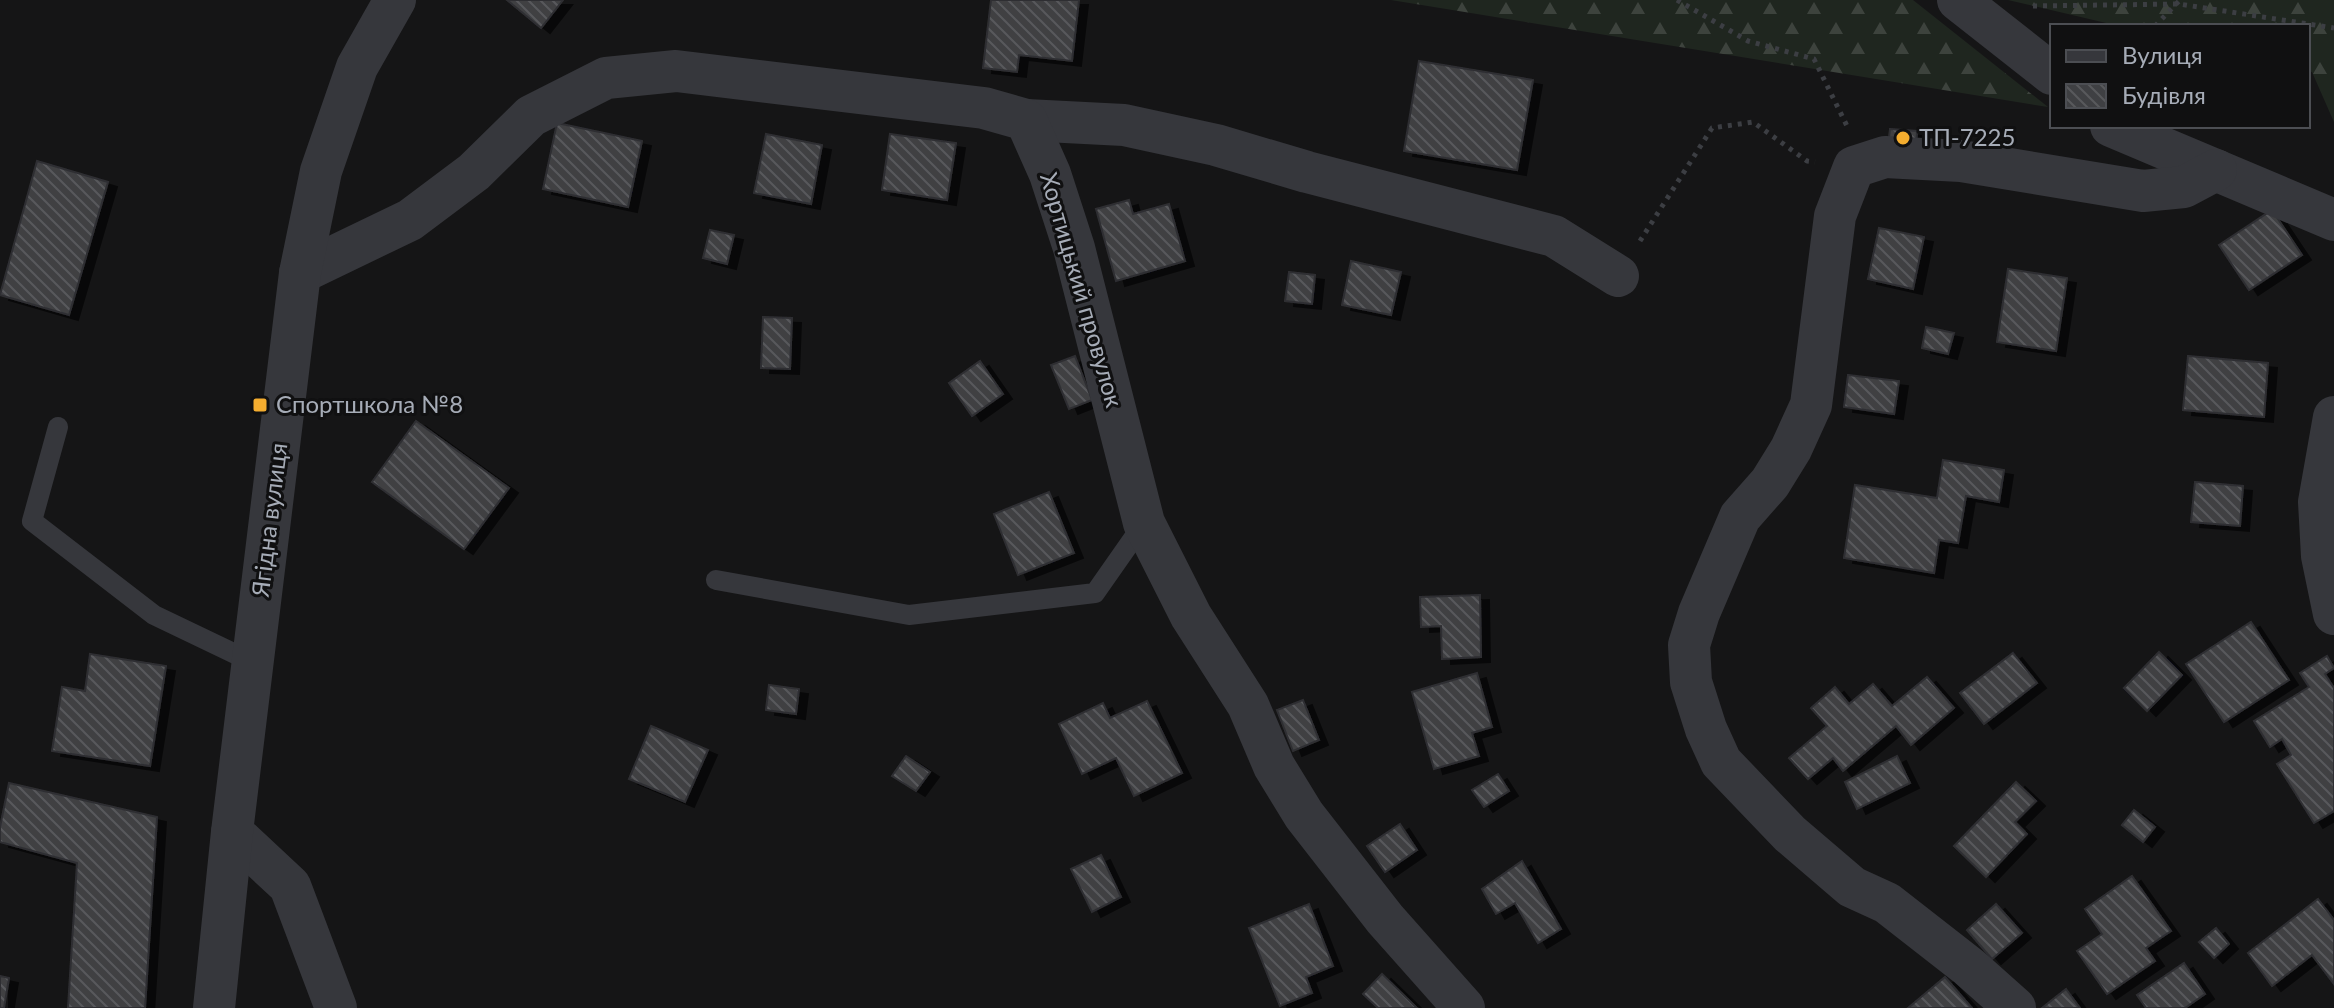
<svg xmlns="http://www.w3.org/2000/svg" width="2334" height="1008" viewBox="0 0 2334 1008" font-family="Lato,sans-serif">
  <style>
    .forest { fill: url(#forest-firs) }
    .building { fill: url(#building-back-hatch); stroke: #2f2f33; stroke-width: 2; filter: url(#shadow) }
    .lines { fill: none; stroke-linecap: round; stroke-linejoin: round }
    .path { stroke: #3c3e43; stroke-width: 5; stroke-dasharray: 4 6; stroke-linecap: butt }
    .lane { stroke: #36373c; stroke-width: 20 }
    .street { stroke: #36373c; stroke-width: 42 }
    .poi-dot { fill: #f4ad2f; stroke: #101011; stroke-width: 3 }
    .labels { text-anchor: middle; stroke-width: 6; stroke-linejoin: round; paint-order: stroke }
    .poi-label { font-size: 24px; fill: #a6acb7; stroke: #101011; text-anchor: start }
    .street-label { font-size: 24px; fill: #a6acb7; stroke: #101011 }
  </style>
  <defs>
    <pattern id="forest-firs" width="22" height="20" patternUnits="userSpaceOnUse" patternTransform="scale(2)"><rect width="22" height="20" fill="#1f261f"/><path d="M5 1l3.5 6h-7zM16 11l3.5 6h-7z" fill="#3d433d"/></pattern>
    <pattern id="building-back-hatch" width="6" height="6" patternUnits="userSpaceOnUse" patternTransform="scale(2)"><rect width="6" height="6" fill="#3f4043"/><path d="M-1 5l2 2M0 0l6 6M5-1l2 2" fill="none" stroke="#58595c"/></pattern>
    <filter id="shadow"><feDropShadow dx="9" dy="5" stdDeviation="0" flood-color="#0009"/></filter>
  </defs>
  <rect width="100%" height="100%" fill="#151516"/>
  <g class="forest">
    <path d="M 1391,0 L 1913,0 L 2048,107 Z"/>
    <path d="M 2008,0 L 2334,0 L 2334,122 L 2312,72 L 2308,71 L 2308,26 L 2119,26 Z"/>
  </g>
  <g class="building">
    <path d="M 507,0 L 563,0 L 541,28 Z"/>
    <path d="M 991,0 L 1079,0 L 1072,61 L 1019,55 L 1017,72 L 983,68 Z"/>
    <path d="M 1419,61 L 1533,80 L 1517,170 L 1404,151 Z"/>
    <path d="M 557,123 L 642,141 L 628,207 L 543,189 Z"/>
    <path d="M 1890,129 L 1917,131 L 1916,148 L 1888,146 Z"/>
    <path d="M 766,134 L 822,145 L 811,204 L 754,193 Z"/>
    <path d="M 890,134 L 956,143 L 947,200 L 882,190 Z"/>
    <path d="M 37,161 L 108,182 L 69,315 L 0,295 Z"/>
    <path d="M 1129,200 L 1133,214 L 1169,204 L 1185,261 L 1116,281 L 1096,209 Z"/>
    <path d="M 2272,210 L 2302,255 L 2249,290 L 2219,245 Z"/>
    <path d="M 1879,228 L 1924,237 L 1913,289 L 1868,279 Z"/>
    <path d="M 710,230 L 734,235 L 727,264 L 703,258 Z"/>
    <path d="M 1351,261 L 1401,272 L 1391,315 L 1342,305 Z"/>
    <path d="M 2008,269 L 2067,278 L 2056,351 L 1997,342 Z"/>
    <path d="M 1289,272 L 1315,275 L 1312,304 L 1285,301 Z"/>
    <path d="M 763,317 L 792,318 L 790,369 L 761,368 Z"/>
    <path d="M 1926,327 L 1954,333 L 1948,354 L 1922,348 Z"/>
    <path d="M 1075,356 L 1092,400 L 1069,409 L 1051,365 Z"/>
    <path d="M 2188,356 L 2268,363 L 2264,417 L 2183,410 Z"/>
    <path d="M 980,361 L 1003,394 L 972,416 L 949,383 Z"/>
    <path d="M 1848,375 L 1899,381 L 1894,414 L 1844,407 Z"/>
    <path d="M 416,421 L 509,488 L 464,549 L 372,482 Z"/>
    <path d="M 1943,460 L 2004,470 L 1999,502 L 1966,496 L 1958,543 L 1939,540 L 1934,573 L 1844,558 L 1855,485 L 1937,498 Z"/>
    <path d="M 2195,482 L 2243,486 L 2240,526 L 2191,522 Z"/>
    <path d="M 1049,492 L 1074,553 L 1018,575 L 994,514 Z"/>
    <path d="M 1480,595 L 1481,657 L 1442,659 L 1441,626 L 1421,627 L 1420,597 Z"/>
    <path d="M 2251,622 L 2289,680 L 2224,722 L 2186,664 Z"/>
    <path d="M 2159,652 L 2182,675 L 2147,711 L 2124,688 Z"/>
    <path d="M 2013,653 L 2037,683 L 1984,724 L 1960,693 Z"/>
    <path d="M 90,654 L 166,666 L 150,766 L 52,751 L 62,687 L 85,691 Z"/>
    <path d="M 2327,656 L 2334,668 L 2325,674 L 2334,688 L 2334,811 L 2314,823 L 2277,764 L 2291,755 L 2282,739 L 2270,747 L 2254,721 L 2309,687 L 2300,673 Z"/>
    <path d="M 1477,673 L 1492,727 L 1472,733 L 1479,756 L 1434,769 L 1412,692 Z"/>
    <path d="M 1927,677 L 1954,708 L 1911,745 L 1896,726 L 1843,771 L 1833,758 L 1808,779 L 1789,758 L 1827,726 L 1811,708 L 1835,687 L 1849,704 L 1873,684 L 1892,706 Z"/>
    <path d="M 769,685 L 799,689 L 796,714 L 766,710 Z"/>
    <path d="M 1303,700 L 1319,740 L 1293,751 L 1277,710 Z"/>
    <path d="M 1147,701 L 1182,773 L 1134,796 L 1116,758 L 1082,774 L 1059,724 L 1103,703 L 1110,718 Z"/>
    <path d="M 651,726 L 708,750 L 685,802 L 629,779 Z"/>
    <path d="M 906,756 L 930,772 L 916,791 L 892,776 Z"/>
    <path d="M 1897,756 L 1910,783 L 1857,809 L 1845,782 Z"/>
    <path d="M 1498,774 L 1509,791 L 1484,807 L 1472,790 Z"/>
    <path d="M 2016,782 L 2036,801 L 2015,822 L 2027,834 L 1986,877 L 1954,846 Z"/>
    <path d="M 9,783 L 157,817 L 145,1008 L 68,1008 L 77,863 L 0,842 L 0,827 Z"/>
    <path d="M 2134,810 L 2155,827 L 2143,842 L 2122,825 Z"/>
    <path d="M 1400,824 L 1417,850 L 1385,872 L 1367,846 Z"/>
    <path d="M 1101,855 L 1121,897 L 1092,912 L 1071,869 Z"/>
    <path d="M 1522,861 L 1561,929 L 1538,943 L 1515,903 L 1496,914 L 1482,889 Z"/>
    <path d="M 2132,876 L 2171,931 L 2146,948 L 2155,961 L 2107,994 L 2077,951 L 2102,934 L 2085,909 Z"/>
    <path d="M 2318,899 L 2334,920 L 2334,984 L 2312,955 L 2272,986 L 2248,953 Z"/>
    <path d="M 1309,904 L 1333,966 L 1306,977 L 1312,993 L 1280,1006 L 1249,928 Z"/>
    <path d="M 1996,904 L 2022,933 L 1992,959 L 1967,930 Z"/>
    <path d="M 2216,928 L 2229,944 L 2214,958 L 2199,942 Z"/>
    <path d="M 2184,963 L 2205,994 L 2185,1008 L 2146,1008 L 2137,995 Z"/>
    <path d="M 1382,974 L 1417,1008 L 1378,1008 L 1363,994 Z"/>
    <path d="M 0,976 L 9,978 L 4,1008 L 0,1008 Z"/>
    <path d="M 1945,977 L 1972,1008 L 1908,1008 Z"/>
    <path d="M 2066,989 L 2080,1008 L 2042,1008 Z"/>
  </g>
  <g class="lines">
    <g class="path">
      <path d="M 1677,0 L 1748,41 L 1814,59 L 1848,128"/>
      <path d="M 2033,6 L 2179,4 L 2334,28"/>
      <path d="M 2155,26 L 2180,0"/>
      <path d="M 1640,241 L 1712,128 L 1753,122 L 1807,161 L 1815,162"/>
    </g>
    <g class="lane">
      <path d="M 58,427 L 32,521 L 154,615 L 252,662"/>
      <path d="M 716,580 L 909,615 L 1095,593 L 1144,523"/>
    </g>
    <g class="street">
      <path d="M 1958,0 L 2052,74"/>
      <path d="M 1026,120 L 1124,125 L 1216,145 L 1307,172 L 1554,236 L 1618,276"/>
      <path d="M 2111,126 L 2334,220"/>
      <path d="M 300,273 L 410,220 L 474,172 L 531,116 L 606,78 L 676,71 L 984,108 L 1026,120 L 1050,174 L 1074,248 L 1144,523 L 1191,616 L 1248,705 L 1274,766 L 1304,815 L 1385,919 L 1464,1008"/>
      <path d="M 2334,417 L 2319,502 L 2322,556 L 2334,614"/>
      <path d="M 232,832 L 290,886 L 336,1008"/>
      <path d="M 214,1008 L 232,832 L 300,273 L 321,171 L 357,67 L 395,0"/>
      <path d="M 2015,1008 L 1969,967 L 1887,903 L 1852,887 L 1790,834 L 1721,762 L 1706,729 L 1691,682 L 1689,645 L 1699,613 L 1740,517 L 1770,483 L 1791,449 L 1811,405 L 1835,216 L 1854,167 L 1885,157 L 1961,161 L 2143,191 L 2184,187 L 2216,170"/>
    </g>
  </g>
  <g class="poi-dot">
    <circle cx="1903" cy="138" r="8"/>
    <rect x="252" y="397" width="16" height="16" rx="4"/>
  </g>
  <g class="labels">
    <g class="poi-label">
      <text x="1919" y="146">ТП-7225</text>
      <text x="276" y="413">Спортшкола №8</text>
    </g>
    <g class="street-label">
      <text transform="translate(1081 290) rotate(74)" y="8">Хортицький провулок</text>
      <text transform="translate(270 520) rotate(-83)" y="8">Ягідна вулиця</text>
    </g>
  </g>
  <rect x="2050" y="24" width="260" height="104" fill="#101011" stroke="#4c4e53" stroke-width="2"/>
  <rect x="2066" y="50" width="40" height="12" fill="#36373c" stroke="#4c4e53" stroke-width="2"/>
  <text x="2122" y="64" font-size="24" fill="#a6acb7">Вулиця</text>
  <rect x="2066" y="84" width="40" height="24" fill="url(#building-back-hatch)" stroke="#4c4e53" stroke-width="2"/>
  <text x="2122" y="104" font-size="24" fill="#a6acb7">Будівля</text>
</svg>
